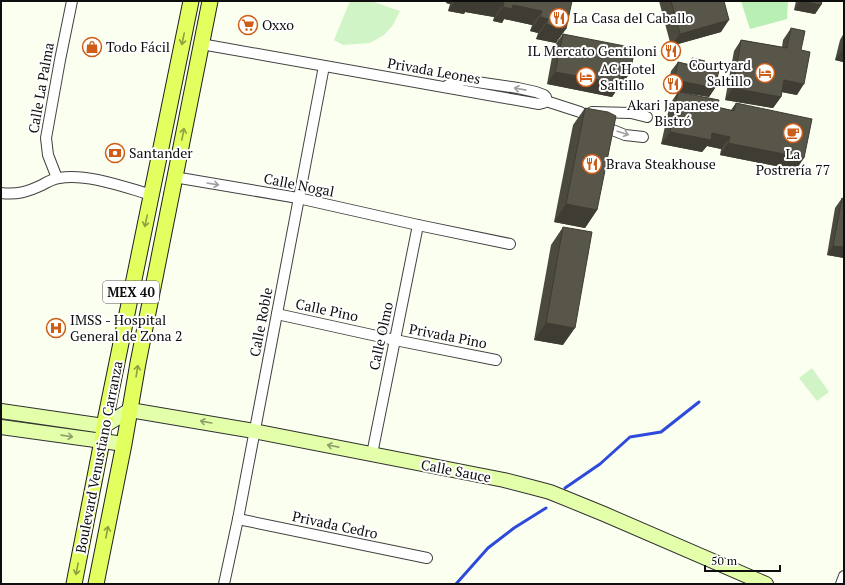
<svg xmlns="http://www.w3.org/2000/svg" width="845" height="585" viewBox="0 0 845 585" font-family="'PT Serif',serif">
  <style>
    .green { fill: #b9eeb4 }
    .pitch { fill: #d1f4c7 }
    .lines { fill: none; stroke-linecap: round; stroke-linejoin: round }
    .stream { stroke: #2d4adc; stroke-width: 3 }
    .street-casing { stroke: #414141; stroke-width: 12 }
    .secondary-casing { stroke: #303030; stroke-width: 16 }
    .primary-casing { stroke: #1f1f1f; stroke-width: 17 }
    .street { stroke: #fff; stroke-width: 10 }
    .secondary { stroke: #e4ffaa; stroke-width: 14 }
    .primary { stroke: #e1ff5f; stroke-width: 15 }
    .wall { fill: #4c493f }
    .shaded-wall { fill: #3e3c33 }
    .building { fill: #585549; stroke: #3e3c33 }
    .oneway { stroke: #8d9f3f }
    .oneway2 { stroke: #9f9f9f }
    .oneway3 { stroke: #8e9f6c }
    .labels { text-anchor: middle; stroke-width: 4; stroke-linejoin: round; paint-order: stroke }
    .shield { fill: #fff; stroke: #565656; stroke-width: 1 }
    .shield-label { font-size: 13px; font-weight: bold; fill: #0e0e0e }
    .poi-label { font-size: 14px; fill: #0e0e0e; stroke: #fff; text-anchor: start }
    .street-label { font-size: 14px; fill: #0e0e0e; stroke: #fff }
  </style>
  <rect width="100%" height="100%" fill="#fbffef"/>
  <path class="green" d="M 741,1 L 788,1 L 787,19 L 750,29 Z"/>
  <g class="pitch">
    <path d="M 350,1 L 371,1 L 400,11 L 393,25 L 384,35 L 370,43 L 343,45 L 334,40 Z"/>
    <path d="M 812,368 L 829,392 L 817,401 L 799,378 Z"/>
  </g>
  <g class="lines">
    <g class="stream">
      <path d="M 565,488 L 600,464 L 630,437 L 661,432 L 699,402"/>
      <path d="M 456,584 L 488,548 L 514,528 L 546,508"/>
    </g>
    <g class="street-casing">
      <g id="street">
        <path d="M 201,44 L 539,104 L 543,103 L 546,101 L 546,97 L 544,95 L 536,92 L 518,88 L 463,80 L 455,81 L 445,87"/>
        <path d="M 546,101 L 580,112 L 600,125 L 625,135 L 643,137"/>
        <path d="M 592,112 L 631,113 L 647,117"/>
        <path d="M 174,177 L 298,198 L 418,225 L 510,244"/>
        <path d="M 57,178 L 48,155 L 46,138 L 60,60 L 72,1"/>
        <path d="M 1,193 C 17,195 27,192 42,185 C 47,182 53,179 59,178 C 87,173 124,187 152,195"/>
        <path d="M 277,314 L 395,340 L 496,360"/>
        <path d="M 372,454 L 418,225"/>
        <path d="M 238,519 L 427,558"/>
        <path d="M 224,584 L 238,519 L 324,66"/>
        <path d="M 841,584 L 844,576"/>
      </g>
    </g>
    <g class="secondary-casing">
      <g id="secondary">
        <path d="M 1,411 L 104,426 L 130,410 L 254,431 L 504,480 L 535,488 L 550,492 L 604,514 L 766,584"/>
        <path d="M 1,427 L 124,444"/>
      </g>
    </g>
    <g class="primary-casing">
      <g id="primary">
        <path d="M 74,584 L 102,441 L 104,426 L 191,1"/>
        <path d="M 96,584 L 124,444 L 138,363 L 210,1"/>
      </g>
    </g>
    <use href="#street" class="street"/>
    <use href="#secondary" class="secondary"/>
    <use href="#primary" class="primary"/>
  </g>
  <g class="wall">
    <path d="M 447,1 L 572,1 L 556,43 L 536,39 L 538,33 L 530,31 L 532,25 L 504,19 L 502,23 L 493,21 L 494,17 L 465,12 L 464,14 L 448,11 L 450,4 L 446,3 Z"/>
    <path d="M 659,1 L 724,1 L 721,32 L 671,46 Z"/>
    <path d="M 796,1 L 822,1 L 821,5 L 815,14 L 794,10 Z"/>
    <path d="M 791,28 L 801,50 L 797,95 L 782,92 L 781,97 L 773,108 L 725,100 L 734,51 L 741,40 L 782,47 L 783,40 Z"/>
    <path d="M 844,33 L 844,61 L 843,62 L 835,60 L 840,40 Z"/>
    <path d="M 563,34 L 630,73 L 621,85 L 620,85 L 612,97 L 547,84 L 554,46 Z"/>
    <path d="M 692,58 L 704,67 L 715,88 L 709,97 L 667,90 L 671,71 L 678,62 L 688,64 Z"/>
    <path d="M 678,92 L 717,107 L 731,110 L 736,103 L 796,170 L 720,155 L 721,149 L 707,146 L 702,152 L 661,144 L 670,104 Z"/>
    <path d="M 585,108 L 597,210 L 585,228 L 554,222 L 573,125 Z"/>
    <path d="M 842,198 L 844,199 L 844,258 L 827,255 L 835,208 Z"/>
    <path d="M 563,227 L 563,345 L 534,340 L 551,245 Z"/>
  </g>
  <g class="shaded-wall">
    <path d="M 448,1 L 452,1 L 450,4 L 446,3 Z"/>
    <path d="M 455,1 L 494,1 L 504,3 L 494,17 L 465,12 L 464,14 L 448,11 Z"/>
    <path d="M 801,1 L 821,5 L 815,14 L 794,10 Z"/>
    <path d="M 513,5 L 542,11 L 532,25 L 504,19 L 502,23 L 493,21 L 503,7 Z"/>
    <path d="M 540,17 L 548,19 L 538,33 L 530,31 Z"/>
    <path d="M 729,20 L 721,32 L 671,46 L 680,34 Z"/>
    <path d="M 546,24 L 566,29 L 556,43 L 536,39 Z"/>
    <path d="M 842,51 L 844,52 L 844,61 L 843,62 L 835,60 Z"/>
    <path d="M 555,72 L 623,72 L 630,73 L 621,85 L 620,85 L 612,97 L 547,84 Z"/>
    <path d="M 674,80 L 715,88 L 709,97 L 667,90 Z"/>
    <path d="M 784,80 L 804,84 L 797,95 L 776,91 Z"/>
    <path d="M 733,88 L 781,97 L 773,108 L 725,100 Z"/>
    <path d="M 670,132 L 712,133 L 730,137 L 721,149 L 707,146 L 702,152 L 661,144 Z"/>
    <path d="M 728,143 L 804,158 L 796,170 L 720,155 Z"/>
    <path d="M 566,204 L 597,210 L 585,228 L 554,222 Z"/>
    <path d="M 833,246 L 844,247 L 844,258 L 827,255 Z"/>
    <path d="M 546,323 L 575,328 L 563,345 L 534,340 Z"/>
  </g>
  <g class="building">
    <path d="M 494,1 L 572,1 L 566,29 L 546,24 L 548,19 L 540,17 L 542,11 L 513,5 L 512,9 L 503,7 L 504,3 Z"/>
    <path d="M 671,1 L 724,1 L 729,20 L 680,34 Z"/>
    <path d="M 801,1 L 822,1 L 821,5 Z"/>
    <path d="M 791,28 L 805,31 L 801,50 L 810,52 L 804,84 L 784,80 L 781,97 L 733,88 L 741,40 L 787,48 Z"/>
    <path d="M 563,34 L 635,48 L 630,73 L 623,72 L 620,84 L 555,72 Z"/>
    <path d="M 844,41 L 844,52 L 842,51 Z"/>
    <path d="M 692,58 L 705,61 L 704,67 L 719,70 L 715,88 L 674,80 L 678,62 L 690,65 Z"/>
    <path d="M 678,92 L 719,100 L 717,107 L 734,111 L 736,103 L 812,119 L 804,158 L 728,143 L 730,137 L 712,133 L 711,140 L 670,132 Z"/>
    <path d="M 585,108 L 608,112 L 616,116 L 597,210 L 566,204 Z"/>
    <path d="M 842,198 L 844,199 L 844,247 L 833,246 Z"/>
    <path d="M 563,227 L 592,232 L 575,328 L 546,323 Z"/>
  </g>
  <defs><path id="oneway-shaft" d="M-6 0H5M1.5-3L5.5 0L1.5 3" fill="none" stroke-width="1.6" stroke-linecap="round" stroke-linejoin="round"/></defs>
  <g class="oneway">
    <use href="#oneway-shaft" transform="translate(183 39) rotate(102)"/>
    <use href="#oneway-shaft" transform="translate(183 134) rotate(-79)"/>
    <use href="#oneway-shaft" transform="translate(146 221) rotate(102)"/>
    <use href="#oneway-shaft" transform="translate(137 371) rotate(-81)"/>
    <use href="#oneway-shaft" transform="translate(107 532) rotate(-79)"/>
    <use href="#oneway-shaft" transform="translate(77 569) rotate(101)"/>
  </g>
  <g class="oneway2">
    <use href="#oneway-shaft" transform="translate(520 89) rotate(-169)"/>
    <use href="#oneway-shaft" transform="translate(623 133) rotate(18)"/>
    <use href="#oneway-shaft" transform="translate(213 184) rotate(10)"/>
  </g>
  <g class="oneway3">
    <use href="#oneway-shaft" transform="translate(206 422) rotate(-170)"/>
    <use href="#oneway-shaft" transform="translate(67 436) rotate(8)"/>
    <use href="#oneway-shaft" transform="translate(333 446) rotate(-169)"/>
  </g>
  <defs>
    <g id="restaurant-ring" transform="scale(1)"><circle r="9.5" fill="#fff" stroke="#ce5d17" stroke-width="1.5"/><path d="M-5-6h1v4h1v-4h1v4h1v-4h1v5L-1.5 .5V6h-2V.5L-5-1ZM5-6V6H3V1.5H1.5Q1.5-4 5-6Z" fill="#ce5d17"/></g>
    <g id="supermarket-ring" transform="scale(1)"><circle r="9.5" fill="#fff" stroke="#ce5d17" stroke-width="1.5"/><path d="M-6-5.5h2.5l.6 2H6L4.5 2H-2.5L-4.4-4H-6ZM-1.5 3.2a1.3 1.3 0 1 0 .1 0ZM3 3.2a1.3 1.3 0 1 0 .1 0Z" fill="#ce5d17"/></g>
    <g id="shop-ring" transform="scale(1)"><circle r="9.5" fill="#fff" stroke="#ce5d17" stroke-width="1.5"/><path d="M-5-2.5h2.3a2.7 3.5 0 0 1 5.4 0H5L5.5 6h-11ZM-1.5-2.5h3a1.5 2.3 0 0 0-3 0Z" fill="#ce5d17"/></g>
    <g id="hotel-ring" transform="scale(1)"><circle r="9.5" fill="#fff" stroke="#ce5d17" stroke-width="1.5"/><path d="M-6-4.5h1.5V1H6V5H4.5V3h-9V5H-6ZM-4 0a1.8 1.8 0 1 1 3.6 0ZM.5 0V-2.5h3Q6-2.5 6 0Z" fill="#ce5d17"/></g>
    <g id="cafe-ring" transform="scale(1)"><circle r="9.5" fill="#fff" stroke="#ce5d17" stroke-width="1.5"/><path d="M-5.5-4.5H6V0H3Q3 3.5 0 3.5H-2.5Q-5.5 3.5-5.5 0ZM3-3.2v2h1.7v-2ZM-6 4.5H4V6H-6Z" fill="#ce5d17"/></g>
    <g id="bank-ring" transform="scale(1)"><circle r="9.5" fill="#fff" stroke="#ce5d17" stroke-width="1.5"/><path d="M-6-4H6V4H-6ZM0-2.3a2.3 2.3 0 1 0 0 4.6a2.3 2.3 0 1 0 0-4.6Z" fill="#ce5d17"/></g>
    <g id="hospital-ring" transform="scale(1)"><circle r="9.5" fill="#fff" stroke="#ce5d17" stroke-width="1.5"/><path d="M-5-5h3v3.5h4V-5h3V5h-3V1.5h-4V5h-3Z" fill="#ce5d17"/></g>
  </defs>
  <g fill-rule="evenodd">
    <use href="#restaurant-ring" x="559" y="18"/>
    <use href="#supermarket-ring" x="248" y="25"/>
    <use href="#shop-ring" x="92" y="47"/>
    <use href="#restaurant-ring" x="671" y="51"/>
    <use href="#hotel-ring" x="765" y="73"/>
    <use href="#hotel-ring" x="586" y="77"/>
    <use href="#restaurant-ring" x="673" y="84"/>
    <use href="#cafe-ring" x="793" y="133"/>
    <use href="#bank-ring" x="115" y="153"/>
    <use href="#restaurant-ring" x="592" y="164"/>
    <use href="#hospital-ring" x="56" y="328"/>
  </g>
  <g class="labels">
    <rect class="shield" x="103" y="281" width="56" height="22" rx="3"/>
    <g class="shield-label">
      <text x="131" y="297">MEX 40</text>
    </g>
    <g class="poi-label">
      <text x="573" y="23">La Casa del Caballo</text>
      <text x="262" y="30">Oxxo</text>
      <text x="106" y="52">Todo Fácil</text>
      <text x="657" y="56" text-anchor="end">IL Mercato Gentiloni</text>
      <text x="751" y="70" text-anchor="end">Courtyard<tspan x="751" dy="16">Saltillo</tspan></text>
      <text x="600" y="74">AC Hotel<tspan x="600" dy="16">Saltillo</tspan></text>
      <text x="673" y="110" text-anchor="middle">Akari Japanese<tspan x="673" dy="16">Bistró</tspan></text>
      <text x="129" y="158">Santander</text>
      <text x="793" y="159" text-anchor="middle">La<tspan x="793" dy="16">Postrería 77</tspan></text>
      <text x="606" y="169">Brava Steakhouse</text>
      <text x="70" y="325">IMSS - Hospital<tspan x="70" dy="16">General de Zona 2</tspan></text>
    </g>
    <g class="street-label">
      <text transform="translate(434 71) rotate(10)" y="5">Privada Leones</text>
      <text transform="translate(41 88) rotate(-80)" y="5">Calle La Palma</text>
      <text transform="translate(299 185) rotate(11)" y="5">Calle Nogal</text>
      <text transform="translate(327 310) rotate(12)" y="5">Calle Pino</text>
      <text transform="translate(261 322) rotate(-79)" y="5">Calle Roble</text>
      <text transform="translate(381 336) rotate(-78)" y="5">Calle Olmo</text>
      <text transform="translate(448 336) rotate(11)" y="5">Privada Pino</text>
      <text transform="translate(99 457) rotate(-79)" y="5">Boulevard Venustiano Carranza</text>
      <text transform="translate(456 471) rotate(11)" y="5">Calle Sauce</text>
      <text transform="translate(335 525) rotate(12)" y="5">Privada Cedro</text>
    </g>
  </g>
  <rect width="845" height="585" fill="none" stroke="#0e0e0e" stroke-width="4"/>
  <path d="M705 565v6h75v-6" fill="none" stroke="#0e0e0e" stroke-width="2"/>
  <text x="711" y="565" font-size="12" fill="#0e0e0e" stroke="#ffffff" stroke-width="3" paint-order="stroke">50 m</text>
</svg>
